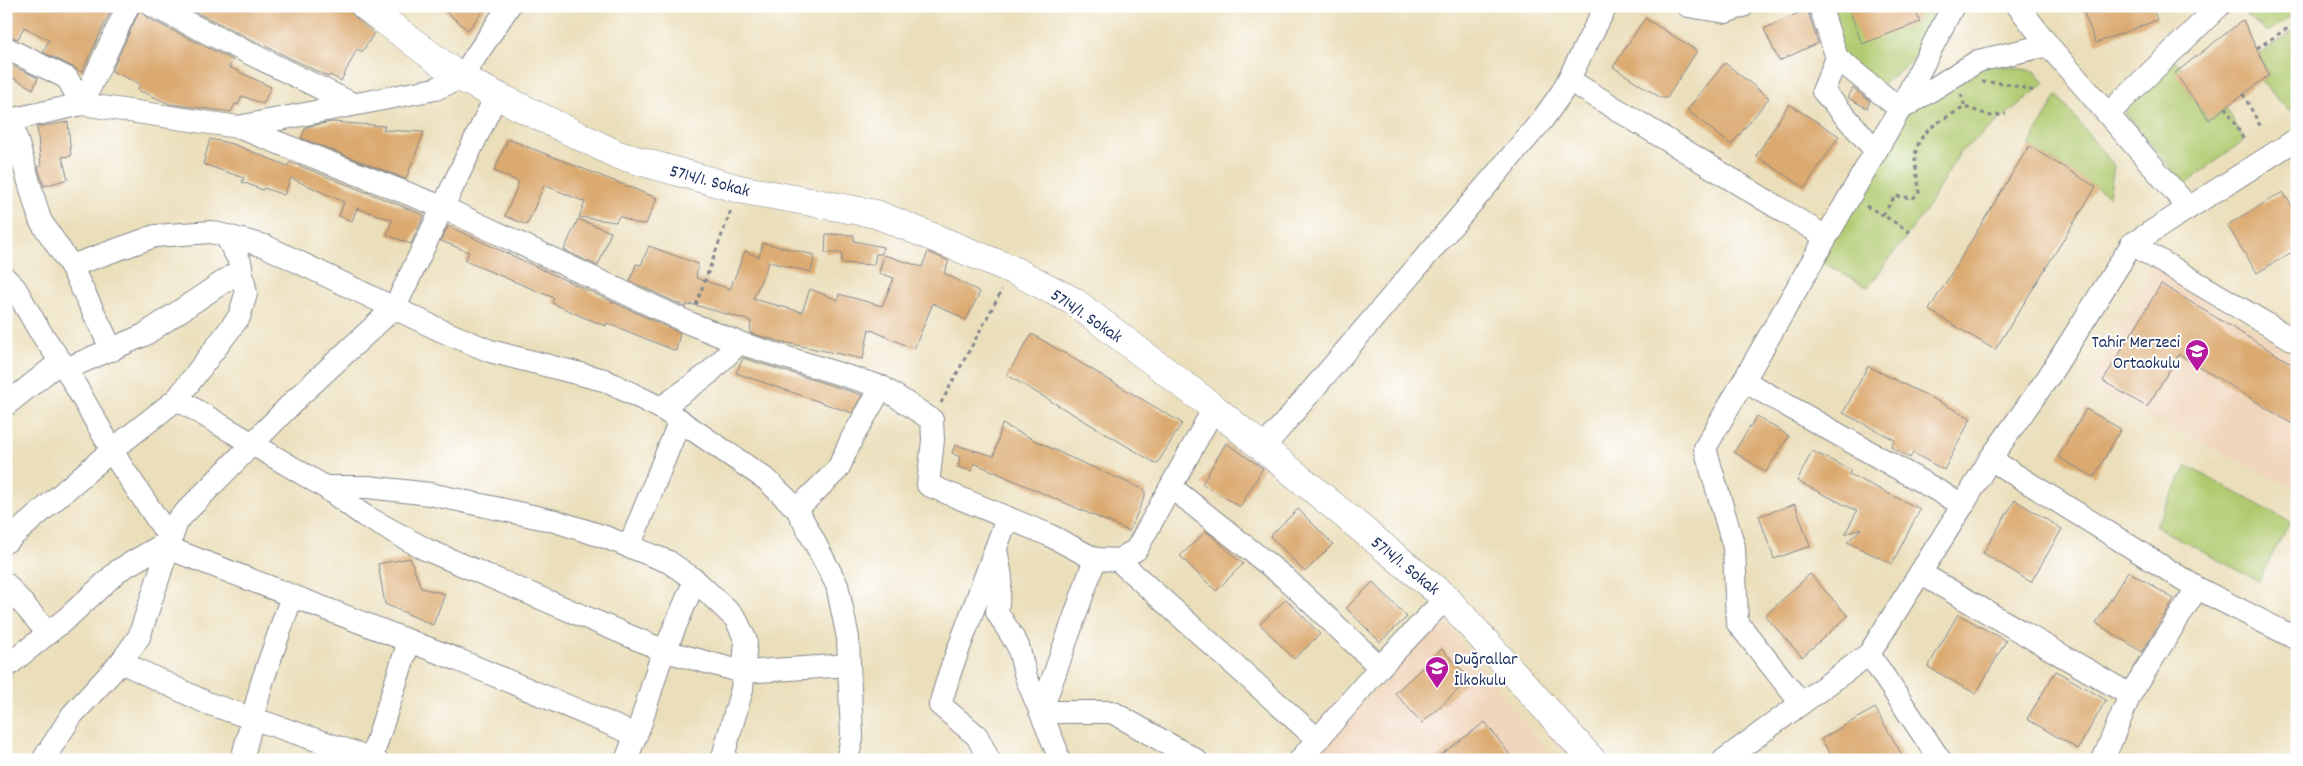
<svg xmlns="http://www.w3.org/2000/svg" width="2303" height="766" viewBox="0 0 2303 766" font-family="Dekko,sans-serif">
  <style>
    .built { fill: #f0d6bc }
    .green { fill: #b1ca6f; stroke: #667c66 }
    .building { fill: #dbaa71 }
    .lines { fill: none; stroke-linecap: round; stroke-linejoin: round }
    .minor-casing { stroke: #83878c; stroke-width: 24 }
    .major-casing { stroke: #83878c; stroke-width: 29 }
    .path { stroke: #83878c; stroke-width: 3; stroke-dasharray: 4 4; stroke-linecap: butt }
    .minor { stroke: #fff; stroke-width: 22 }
    .major { stroke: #fff; stroke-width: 28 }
    .labels { text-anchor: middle; stroke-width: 4; stroke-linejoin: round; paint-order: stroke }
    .street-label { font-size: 18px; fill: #1b2f5e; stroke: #fff }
    .poi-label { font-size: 18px; fill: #1b2f5e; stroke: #fff; text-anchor: end }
  </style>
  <rect width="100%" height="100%" fill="#fff"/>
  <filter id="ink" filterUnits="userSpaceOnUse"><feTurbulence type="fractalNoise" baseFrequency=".02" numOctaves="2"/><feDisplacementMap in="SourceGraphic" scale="10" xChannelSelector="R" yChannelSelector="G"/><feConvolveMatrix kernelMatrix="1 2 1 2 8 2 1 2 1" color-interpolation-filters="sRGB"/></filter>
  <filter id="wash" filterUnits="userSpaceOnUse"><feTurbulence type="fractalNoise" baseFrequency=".0096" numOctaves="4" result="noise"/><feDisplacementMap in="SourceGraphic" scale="20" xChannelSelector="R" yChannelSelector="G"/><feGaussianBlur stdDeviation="1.12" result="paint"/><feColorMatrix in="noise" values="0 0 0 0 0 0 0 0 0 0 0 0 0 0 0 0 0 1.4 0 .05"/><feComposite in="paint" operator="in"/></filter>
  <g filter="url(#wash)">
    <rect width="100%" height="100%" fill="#ebdfbb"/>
    <g class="built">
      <path d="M 2152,265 L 2297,357 L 2297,490 L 2089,387 Z"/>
      <path d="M 1443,619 L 1554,760 L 1310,760 Z"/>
    </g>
    <g class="green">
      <path d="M 1820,6 L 1930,6 L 1935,41 L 1876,90 L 1837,58 Z"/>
      <path d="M 2240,6 L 2284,6 L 2292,16 L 2268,32 L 2244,13 Z"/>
      <path d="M 2295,30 L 2297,108 L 2290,112 L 2261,81 L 2269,75 L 2259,54 Z"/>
      <path d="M 2169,55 L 2183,68 L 2176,73 L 2208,120 L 2226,107 L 2244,140 L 2184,185 L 2125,112 Z"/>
      <path d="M 1990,64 L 2035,71 L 2045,83 L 1960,152 L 1924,213 L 1868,287 L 1814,258 L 1900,109 Z"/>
      <path d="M 2057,95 L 2114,166 L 2109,196 L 2029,146 Z"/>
      <path d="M 2187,466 L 2290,522 L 2258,581 L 2155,526 Z"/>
    </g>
    <g id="blocks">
      <g class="building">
        <path d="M 6,6 L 113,6 L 82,72 L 43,52 L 49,40 L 24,27 L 18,39 L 6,35 Z"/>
        <path d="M 183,6 L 341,6 L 350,11 L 356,18 L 374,33 L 362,52 L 357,49 L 341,81 L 330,75 L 329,77 Z"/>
        <path d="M 439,6 L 487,6 L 468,30 Z"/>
        <path d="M 1848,6 L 1914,6 L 1920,22 L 1862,44 Z"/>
        <path d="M 2081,6 L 2152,6 L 2157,20 L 2096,43 Z"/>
        <path d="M 140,9 L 147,18 L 233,60 L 229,67 L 271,87 L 263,104 L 242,96 L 238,105 L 235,104 L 231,112 L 170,104 L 138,90 L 140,84 L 112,71 Z"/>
        <path d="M 1807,9 L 1818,43 L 1779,61 L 1764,29 Z"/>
        <path d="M 1645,18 L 1697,51 L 1667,98 L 1661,98 L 1613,67 Z"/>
        <path d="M 2243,20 L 2269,75 L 2209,120 L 2175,73 Z"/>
        <path d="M 6,63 L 38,78 L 33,89 L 6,74 Z"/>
        <path d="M 1725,63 L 1769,98 L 1731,145 L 1687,110 Z"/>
        <path d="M 1853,88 L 1870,101 L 1867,108 L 1848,98 Z"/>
        <path d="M 1789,104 L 1839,136 L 1805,188 L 1756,156 Z"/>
        <path d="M 68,122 L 71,156 L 62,157 L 68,179 L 44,186 L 38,167 L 41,166 L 37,127 Z"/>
        <path d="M 332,122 L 385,126 L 383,130 L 424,132 L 406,179 L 301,138 L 306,127 Z"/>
        <path d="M 210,139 L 233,144 L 288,166 L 290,162 L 424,215 L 411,244 L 387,235 L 392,220 L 357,208 L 352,221 L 339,216 L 344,202 L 291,178 L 284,195 L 264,188 L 263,190 L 242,182 L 244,178 L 203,164 Z"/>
        <path d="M 508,139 L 657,198 L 646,224 L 635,223 L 619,216 L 616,222 L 579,217 L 585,202 L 544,185 L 527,225 L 505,216 L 519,182 L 494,171 Z"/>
        <path d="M 2029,146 L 2096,187 L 1995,350 L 1929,310 Z"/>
        <path d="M 2283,192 L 2297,214 L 2297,249 L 2257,273 L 2227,225 Z"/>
        <path d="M 578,219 L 611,232 L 598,266 L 564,250 Z"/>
        <path d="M 448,226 L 680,333 L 676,351 L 607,323 L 606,326 L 583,317 L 552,303 L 554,298 L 465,261 L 469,252 L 441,241 Z"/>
        <path d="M 826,234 L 854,235 L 854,241 L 883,247 L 882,254 L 876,254 L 874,265 L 841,263 L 842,253 L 825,253 Z"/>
        <path d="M 763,243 L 815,255 L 811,272 L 769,262 L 753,299 L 802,312 L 810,289 L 838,300 L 839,294 L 882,306 L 894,278 L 879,273 L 884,255 L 922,267 L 928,252 L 949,261 L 944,273 L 980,292 L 966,320 L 933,303 L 914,349 L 869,329 L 863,359 L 778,341 L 750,333 L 751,321 L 691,304 L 690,306 L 687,304 L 686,307 L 630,281 L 636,264 L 641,265 L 649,246 L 698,264 L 696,278 L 730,289 L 745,251 L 759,257 Z"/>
        <path d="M 2161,284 L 2297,367 L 2297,427 L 2179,354 L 2147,407 L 2103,381 Z"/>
        <path d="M 1032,334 L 1182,423 L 1157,464 L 1007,375 Z"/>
        <path d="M 743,358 L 862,395 L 852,413 L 736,373 Z"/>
        <path d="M 1868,366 L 1971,418 L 1944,470 L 1913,453 L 1910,458 L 1891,447 L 1895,440 L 1843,413 Z"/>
        <path d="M 2086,409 L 2121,429 L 2094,477 L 2058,457 Z"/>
        <path d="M 1757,416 L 1789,436 L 1766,472 L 1734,452 Z"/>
        <path d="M 1002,424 L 1067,456 L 1145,490 L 1145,496 L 1129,531 L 974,463 L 972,471 L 958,467 L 960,457 L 952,453 L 955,445 L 994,456 Z"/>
        <path d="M 1226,443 L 1263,468 L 1240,507 L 1202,484 Z"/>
        <path d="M 1812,451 L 1851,470 L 1849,474 L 1920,509 L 1892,564 L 1847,542 L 1862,528 L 1845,534 L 1857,511 L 1797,481 Z"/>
        <path d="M 2015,500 L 2062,529 L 2031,582 L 1983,553 Z"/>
        <path d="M 1795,504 L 1810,546 L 1774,559 L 1759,516 Z"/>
        <path d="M 1298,509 L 1333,544 L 1305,572 L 1270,536 Z"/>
        <path d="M 1206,531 L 1243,564 L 1216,591 L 1180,556 Z"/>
        <path d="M 410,558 L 421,588 L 445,594 L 433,625 L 385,604 L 378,564 Z"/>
        <path d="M 2128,571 L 2174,599 L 2142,652 L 2096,623 Z"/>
        <path d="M 1810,574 L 1848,616 L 1802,657 L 1765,616 Z"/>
        <path d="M 1373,582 L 1407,617 L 1380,642 L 1346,608 Z"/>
        <path d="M 1286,599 L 1320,634 L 1294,659 L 1260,624 Z"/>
        <path d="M 1958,614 L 2006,641 L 1976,694 L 1928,667 Z"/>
        <path d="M 1442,649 L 1470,679 L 1422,723 L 1395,693 Z"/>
        <path d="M 2056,671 L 2106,700 L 2078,749 L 2027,719 Z"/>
        <path d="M 1875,708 L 1905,760 L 1834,760 L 1821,739 Z"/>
        <path d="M 1485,722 L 1514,760 L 1434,760 Z"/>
      </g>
    </g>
  </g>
  <g filter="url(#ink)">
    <use href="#blocks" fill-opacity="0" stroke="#83878c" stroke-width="1"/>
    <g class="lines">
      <g class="minor-casing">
        <g id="minor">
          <path d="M 153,6 L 353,104"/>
          <path d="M 1688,6 L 1726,12 L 1743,6"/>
          <path d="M 1820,6 L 1837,58 L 1900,109"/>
          <path d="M 2048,45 L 2188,207"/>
          <path d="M 6,48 L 67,78 L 82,104"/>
          <path d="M 1837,58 L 1823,91 L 1876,151"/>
          <path d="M 1569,80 L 1826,237"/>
          <path d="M 82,104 L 128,6"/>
          <path d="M 1901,109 L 1978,61 L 2048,45 L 2018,6"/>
          <path d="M 2108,114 L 2219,6"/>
          <path d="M 11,120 L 40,220 L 71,266 L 112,350"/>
          <path d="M 6,121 L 82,104 L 238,127 L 435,89 L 461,78 L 509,6"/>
          <path d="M 238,127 L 442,207 L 689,323 L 739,343 L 882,387 L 932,420 L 933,440 L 928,485 L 1049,535 L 1095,559"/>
          <path d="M 2132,244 L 2297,342"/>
          <path d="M 71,266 L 155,236 L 211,232 L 265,246 L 440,330 L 490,351 L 604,380 L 661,408 L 767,480 L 797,509 L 838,469 L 852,438 L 882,387"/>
          <path d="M 6,279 L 15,288 L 39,330 L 66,369 L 120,464 L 171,540 L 119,570 L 67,618 L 6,667"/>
          <path d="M 66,369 L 144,335 L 241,270"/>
          <path d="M 1744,381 L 1963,505"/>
          <path d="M 177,399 L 325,487 L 368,487 L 430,494 L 555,521 L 605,537 L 669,562 L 695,580 L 736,619 L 746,641 L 742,689 L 722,760"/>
          <path d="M 6,405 L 61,361"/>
          <path d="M 661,408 L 708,374 L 739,343"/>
          <path d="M 1263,448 L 1543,119 L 1562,92 L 1606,6"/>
          <path d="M 1990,459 L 2197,588 L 2297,639"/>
          <path d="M 325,487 L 363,515 L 425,549 L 665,651 L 743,672 L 849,665"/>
          <path d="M 1171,487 L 1284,577 L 1380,667"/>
          <path d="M 797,509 L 837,585 L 848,638 L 852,738 L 847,760"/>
          <path d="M 6,542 L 112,450 L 177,399 L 239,317 L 246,294 L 240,262 L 226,236"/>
          <path d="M 629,547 L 680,420"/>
          <path d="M 168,548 L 456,659 L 636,735"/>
          <path d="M 997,555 L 1001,577 L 997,612 L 1018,646 L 1026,677 L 1056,749 L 1058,760"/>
          <path d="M 1118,560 L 1317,739"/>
          <path d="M 1920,573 L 2130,695"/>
          <path d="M 6,584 L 48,633"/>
          <path d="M 1869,654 L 1940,760"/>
          <path d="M 121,662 L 207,703 L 376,760"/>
          <path d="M 1800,702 L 1737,622 L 1734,547 L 1705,448 L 1900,109 L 1953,6"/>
          <path d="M 43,760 L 72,715 L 121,662 L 139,637 L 177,521 L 298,397 L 395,307 L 496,96"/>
          <path d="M 242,760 L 262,682 L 292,596"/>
          <path d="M 371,760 L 409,641"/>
          <path d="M 626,760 L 641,722 L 659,664 L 695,580"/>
          <path d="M 989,760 L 977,736 L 940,705 L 950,672 L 1007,518"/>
          <path d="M 1196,760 L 1112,712 L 1041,712 L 1095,559 L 1118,560 L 1136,550 L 1214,408"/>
          <path d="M 1300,760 L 1380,667 L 1446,598"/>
          <path d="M 1724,760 L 1869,654 L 1963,505 L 1990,459 L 2049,376 L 2132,244 L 2297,139"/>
          <path d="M 2103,760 L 2130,695 L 2197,588"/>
        </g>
      </g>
      <g class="major-casing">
        <path id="major" d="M 365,6 L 461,78 L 618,155 L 739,189 L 876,214 L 1013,270 L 1073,301 L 1214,408 L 1446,598 L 1592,760"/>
      </g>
      <g class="path">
        <path d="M 2257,48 L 2291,26"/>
        <path d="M 1982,82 L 2004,83 L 2035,91"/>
        <path d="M 1961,94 L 1965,107"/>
        <path d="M 2243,94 L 2262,129"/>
        <path d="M 2226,107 L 2244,140"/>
        <path d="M 1866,206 L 1883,215"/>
        <path d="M 1910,232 L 1883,215 L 1895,196 L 1913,198 L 1919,194 C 1919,183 1916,173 1915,162 C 1914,131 1942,120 1965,107 L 1991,116 L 2006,114"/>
        <path d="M 696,305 L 731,210"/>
        <path d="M 941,403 L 1002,290"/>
      </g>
      <use href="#minor" class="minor"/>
      <use href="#major" class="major"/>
    </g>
  </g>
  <defs>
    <g id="school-pin" transform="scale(1.25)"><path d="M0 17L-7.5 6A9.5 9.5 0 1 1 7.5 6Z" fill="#b5179e" stroke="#fff"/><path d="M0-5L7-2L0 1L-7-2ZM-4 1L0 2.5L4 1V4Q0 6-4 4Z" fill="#fff"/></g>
  </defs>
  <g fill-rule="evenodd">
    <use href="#school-pin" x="2197" y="351"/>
    <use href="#school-pin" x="1437" y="668"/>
  </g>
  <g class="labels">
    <g class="street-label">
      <text transform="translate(710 180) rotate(15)" y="6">5714/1. Sokak</text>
      <text transform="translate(1087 315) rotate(34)" y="6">5714/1. Sokak</text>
      <text transform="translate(1406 565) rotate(39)" y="6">5714/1. Sokak</text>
    </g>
    <g class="poi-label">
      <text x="2180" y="347">Tahir Merzeci<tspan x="2180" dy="21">Ortaokulu</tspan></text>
      <text x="1454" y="664" text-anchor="start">Duğrallar<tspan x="1454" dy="21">İlkokulu</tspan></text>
    </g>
  </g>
  <rect width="2303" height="766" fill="none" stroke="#fff" stroke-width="25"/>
</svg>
